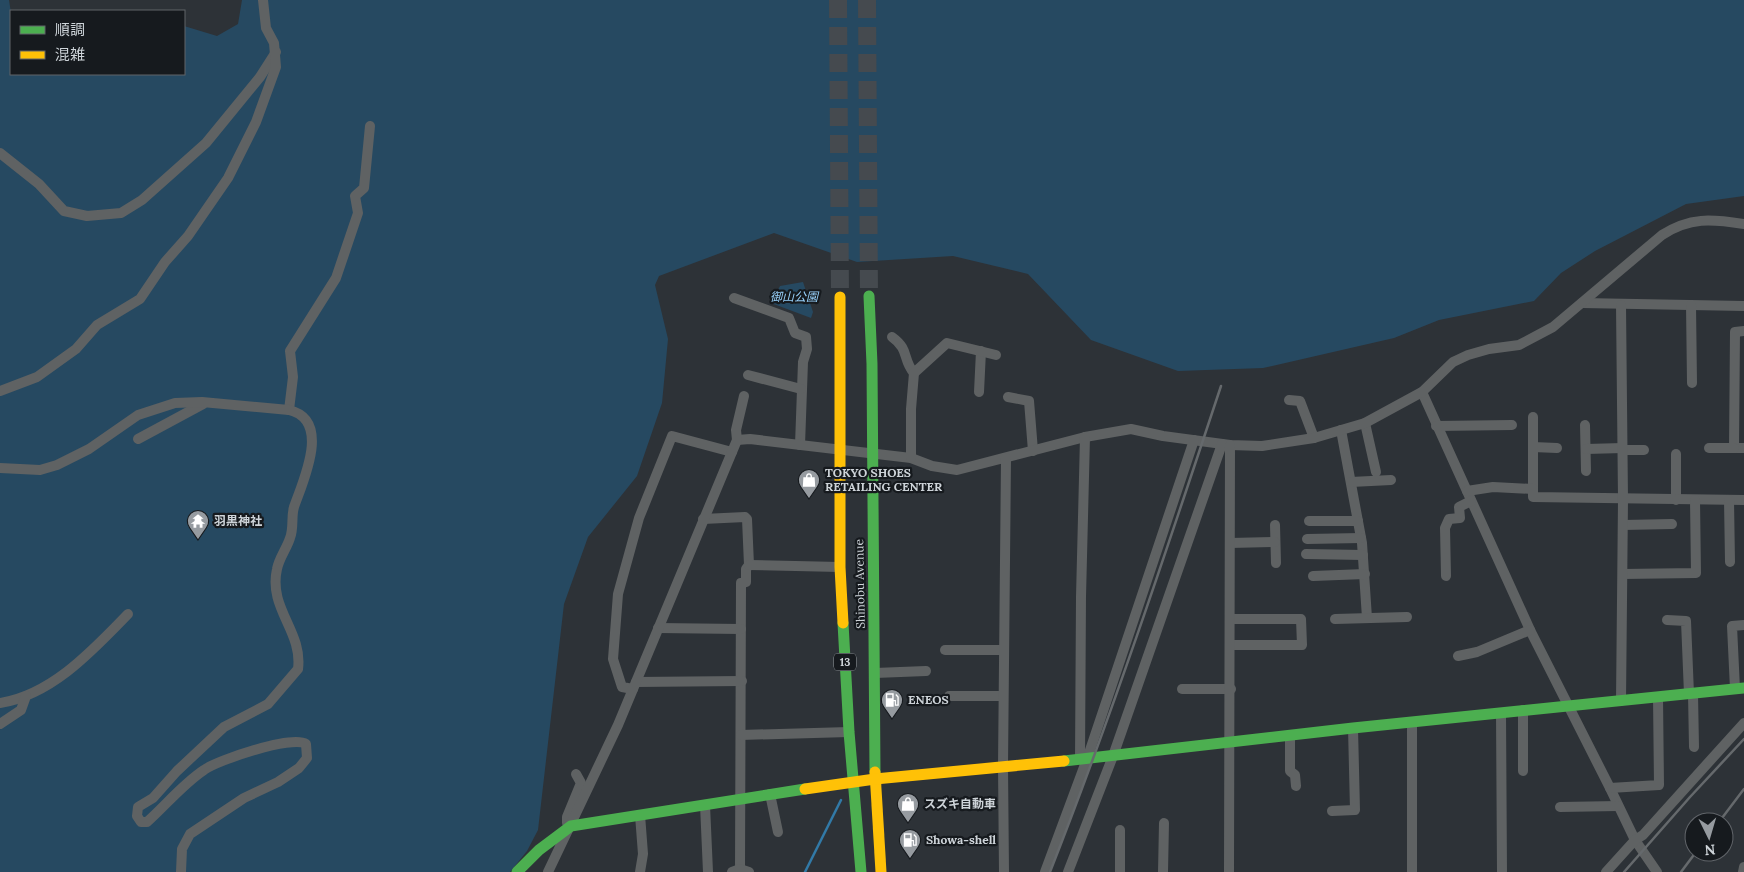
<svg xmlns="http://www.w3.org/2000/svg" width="1744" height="872" viewBox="0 0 1744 872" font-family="Lora,'Noto Sans JP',serif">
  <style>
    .green { fill: #264961 }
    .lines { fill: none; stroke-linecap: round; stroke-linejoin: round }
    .stream { stroke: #327aa7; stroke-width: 2.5 }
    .highway-tunnel { stroke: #454a4f; stroke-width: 18; stroke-dasharray: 18 9; stroke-linecap: butt }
    .street { stroke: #5f6263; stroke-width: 10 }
    .fast { stroke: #4caf50; stroke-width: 11 }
    .slow { stroke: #ffc107; stroke-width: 11 }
    .rail { stroke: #65696c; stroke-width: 2.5 }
    .labels { text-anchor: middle; stroke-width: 4.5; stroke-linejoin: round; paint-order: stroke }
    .shield { fill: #161a1e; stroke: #979ca1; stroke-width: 1 }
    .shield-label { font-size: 11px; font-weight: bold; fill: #ced4d9 }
    .park-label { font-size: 12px; font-style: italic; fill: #97d0f9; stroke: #161a1e }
    .poi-label { font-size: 12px; font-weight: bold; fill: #ced4d9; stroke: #161a1e; text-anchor: start }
    .street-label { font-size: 12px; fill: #ced4d9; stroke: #161a1e }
  </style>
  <rect width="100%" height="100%" fill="#2d3237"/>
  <g class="green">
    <path d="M 0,0 L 9,0 L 11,13 L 11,74 L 184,74 L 184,26 L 217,36 L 238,24 L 242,0 L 1744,0 L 1744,196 L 1686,204 L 1595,251 L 1561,273 L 1534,301 L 1439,320 L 1394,338 L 1263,368 L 1178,371 L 1091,340 L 1028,274 L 953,256 L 857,262 L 774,233 L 659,276 L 655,285 L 668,339 L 662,403 L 637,476 L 588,537 L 564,604 L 538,830 L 527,851 L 510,872 L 0,872 Z"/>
    <path d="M 803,282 L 813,312 L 811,318 L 771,303 L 780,286 Z"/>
  </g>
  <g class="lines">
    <path class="stream" d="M 805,872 L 841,800"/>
    <g class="highway-tunnel">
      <path d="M 838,0 L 840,297"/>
      <path d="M 867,0 L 869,296"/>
    </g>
    <g class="street">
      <path d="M 0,153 L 39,184 L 64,211 L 87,216 L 121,213 L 142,200 L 206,143 L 260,77 L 276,52"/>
      <path d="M 734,298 L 789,318 L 795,333 L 806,337 L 807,349 L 803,362 L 800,445"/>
      <path d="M 1582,303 L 1744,306"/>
      <path d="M 1691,305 L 1692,383"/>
      <path d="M 1744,331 L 1735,332 L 1734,448 L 1744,448"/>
      <path d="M 892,337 C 910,350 902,359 914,373"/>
      <path d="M 748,375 L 801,389"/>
      <path d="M 0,391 L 37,377 L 76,349 L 97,325 L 140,299 L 165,262 L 188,236 L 228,178 L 256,122 L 276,67 L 274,43 L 266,28 L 263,0"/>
      <path d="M 979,392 L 981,351"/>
      <path d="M 1422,392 L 1531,632 L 1610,788 L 1635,840 L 1657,872"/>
      <path d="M 1008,397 L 1029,401 L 1033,451"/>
      <path d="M 1289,400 L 1300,401 L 1314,438"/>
      <path d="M 289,410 L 293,377 L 290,351 L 336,278 L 358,213 L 355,196 L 364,188 L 370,126"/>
      <path d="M 1365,423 L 1376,472"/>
      <path d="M 1585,425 L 1586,471"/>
      <path d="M 1436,426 L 1512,425"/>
      <path d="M 1341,430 L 1362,543 L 1367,618"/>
      <path d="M 138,439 L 203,404"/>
      <path d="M 737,440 L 750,439 L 911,458 L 932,466 L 957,470 L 1085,437 L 1131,429 L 1163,436 L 1230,445 L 1262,446 L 1314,438 L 1365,423 L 1422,392 L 1453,362 L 1468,355 L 1489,349 L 1519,345 L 1553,327 L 1662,235 C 1690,217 1711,219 1744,224"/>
      <path d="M 1533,447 L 1557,448"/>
      <path d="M 1709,448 L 1734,448"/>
      <path d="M 1586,449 L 1623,448"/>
      <path d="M 1623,450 L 1644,450"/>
      <path d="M 1676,454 L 1676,500"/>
      <path d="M 911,458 L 911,409 L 914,373 L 947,343 L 996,355"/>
      <path d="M 0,468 L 40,470 L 57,465 L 89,449 L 138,415 L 175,403 L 202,402 L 289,410 C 332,420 303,481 294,507 C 291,517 294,528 290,538 C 287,548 279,558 277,569 C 268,609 303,631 298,669 L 268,704 L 224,727 L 177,771 L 153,798 L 138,807 L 137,816 L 141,822 L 147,822 C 166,805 183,784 204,770 C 218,760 292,735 306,744 L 307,758 L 299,768 L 278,782 L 244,798 L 190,834 L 182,849 L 181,872"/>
      <path d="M 1351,482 L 1391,480"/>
      <path d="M 1533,489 L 1533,417"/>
      <path d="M 1467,491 L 1493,487 L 1533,489 L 1533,497 L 1744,500"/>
      <path d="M 1729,500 L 1730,562"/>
      <path d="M 703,519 L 745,517 L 747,519 L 749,565 L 746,569 L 746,582 L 741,583 L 740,869"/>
      <path d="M 1309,521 L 1358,521"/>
      <path d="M 1275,525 L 1276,563"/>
      <path d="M 1623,525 L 1672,524"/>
      <path d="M 1307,539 L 1361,538"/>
      <path d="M 1230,543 L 1275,542"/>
      <path d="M 1306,554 L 1363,555"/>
      <path d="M 749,565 L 840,567"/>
      <path d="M 1623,574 L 1696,573 L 1695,500"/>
      <path d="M 1313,576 L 1365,574"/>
      <path d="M 1446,576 L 1445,528 L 1449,519 L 1460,518 L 1459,507 L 1471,501"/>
      <path d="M 1231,619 L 1301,619 L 1302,645 L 1231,645"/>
      <path d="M 1335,619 L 1407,617"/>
      <path d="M 1667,620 L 1686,621 L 1689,694"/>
      <path d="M 658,628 L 741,629"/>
      <path d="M 945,650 L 1004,650"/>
      <path d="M 1458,656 L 1477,652 L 1530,630"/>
      <path d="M 875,673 L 926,671"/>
      <path d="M 636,682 L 742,681"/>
      <path d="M 633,689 L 622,687 L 613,659 L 618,594 L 639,518 L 672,436 L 732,452"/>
      <path d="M 1182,689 L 1231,689"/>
      <path d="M 1735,689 L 1732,626 L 1744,625"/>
      <path d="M 1693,694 L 1694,747"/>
      <path d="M 949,696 L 1003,696"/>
      <path d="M 1621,701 L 1623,500 L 1621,305"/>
      <path d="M 0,703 C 52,695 93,650 128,614"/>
      <path d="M 1523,710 L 1523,771"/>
      <path d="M 1501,713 L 1502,872"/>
      <path d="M 0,724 L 21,710 L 26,696"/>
      <path d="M 741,735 L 849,732"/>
      <path d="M 1290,735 L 1290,771 L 1295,775 L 1296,786"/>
      <path d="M 1080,759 L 1081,597 L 1085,437"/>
      <path d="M 1610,788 L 1659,785 L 1658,697"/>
      <path d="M 770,794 L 778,832"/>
      <path d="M 705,805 L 708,872"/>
      <path d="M 1560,807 L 1618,806"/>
      <path d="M 1332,811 L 1355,810 L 1353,728"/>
      <path d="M 571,826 L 567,823 L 567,817 L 581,783 L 576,774"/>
      <path d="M 548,872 L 618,725 L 737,440 L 736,430 L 744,396"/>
      <path d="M 640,872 L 643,854 L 640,815"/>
      <path d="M 732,872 L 740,869 L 749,872"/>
      <path d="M 1004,872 L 1003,766 L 1006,458"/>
      <path d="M 1045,872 L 1087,759 L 1194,440"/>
      <path d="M 1068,872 L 1113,756 L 1222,444"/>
      <path d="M 1120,872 L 1120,830"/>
      <path d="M 1163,872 L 1164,823"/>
      <path d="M 1229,872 L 1230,445"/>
      <path d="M 1412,872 L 1412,722"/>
      <path d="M 1606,872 L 1635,840 L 1643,835 L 1744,723"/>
      <path d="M 1743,872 L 1744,867"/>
    </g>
    <g class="fast">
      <path d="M 869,296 L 872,364 L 875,772"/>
      <path d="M 843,623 L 849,732 L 861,872"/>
      <path d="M 1064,761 L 1353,728 L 1744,688"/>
      <path d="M 517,872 L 539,850 L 571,826 L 805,789"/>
    </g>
    <g class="slow">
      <path d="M 840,297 L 840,567 L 843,623"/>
      <path d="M 875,772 L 881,872"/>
      <path d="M 805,789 L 875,779 L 1064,761"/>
    </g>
    <g class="rail">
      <path d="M 1719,822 L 1744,789"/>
      <path d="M 1050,872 C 1113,712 1167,549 1221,386"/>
      <path d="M 1624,872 L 1690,797 L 1744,739"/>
      <path d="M 1681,872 L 1696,852"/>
    </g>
  </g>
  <defs>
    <g id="shop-pin" transform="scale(1.125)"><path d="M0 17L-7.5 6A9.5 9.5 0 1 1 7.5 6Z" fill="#969ba0" stroke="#161a1e"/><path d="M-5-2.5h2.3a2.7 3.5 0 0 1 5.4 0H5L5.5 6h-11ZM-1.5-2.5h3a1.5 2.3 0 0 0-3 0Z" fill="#fff"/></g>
    <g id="temple-pin" transform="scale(1.125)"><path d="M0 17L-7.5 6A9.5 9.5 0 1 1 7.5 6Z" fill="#969ba0" stroke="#161a1e"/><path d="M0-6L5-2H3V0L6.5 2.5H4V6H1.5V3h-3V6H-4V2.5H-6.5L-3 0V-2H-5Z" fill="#fff"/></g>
    <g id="fuel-pin" transform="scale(1.125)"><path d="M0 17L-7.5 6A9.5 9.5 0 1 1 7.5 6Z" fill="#969ba0" stroke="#161a1e"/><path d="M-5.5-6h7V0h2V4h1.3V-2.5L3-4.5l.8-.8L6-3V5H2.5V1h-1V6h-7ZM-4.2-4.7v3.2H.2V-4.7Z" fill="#fff"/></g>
  </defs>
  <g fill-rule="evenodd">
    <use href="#shop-pin" x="809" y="480"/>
    <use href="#temple-pin" x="198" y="521"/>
    <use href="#fuel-pin" x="892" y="700"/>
    <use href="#shop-pin" x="908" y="804"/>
    <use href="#fuel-pin" x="910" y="840"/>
  </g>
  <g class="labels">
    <rect class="shield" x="834" y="653.5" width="22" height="17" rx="4"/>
    <g class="shield-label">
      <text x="845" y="666">13</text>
    </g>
    <g class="park-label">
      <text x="794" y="301">御山公園</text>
    </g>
    <g class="poi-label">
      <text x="825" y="477">TOKYO SHOES<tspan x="825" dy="14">RETAILING CENTER</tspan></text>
      <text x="214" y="525">羽黒神社</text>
      <text x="908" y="704">ENEOS</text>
      <text x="924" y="808">スズキ自動車</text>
      <text x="926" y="844">Showa-shell</text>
    </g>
    <g class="street-label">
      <text transform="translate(860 584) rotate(-91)" y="4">Shinobu Avenue</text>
    </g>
  </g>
  <rect x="10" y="10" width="175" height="65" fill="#161a1e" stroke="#606469"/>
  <rect x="20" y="26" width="25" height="8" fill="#4caf50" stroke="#606469"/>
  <text x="55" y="35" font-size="15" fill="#ced4d9">順調</text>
  <rect x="20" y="51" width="25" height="8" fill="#ffc107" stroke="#606469"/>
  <text x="55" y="60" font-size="15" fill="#ced4d9">混雑</text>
  <g transform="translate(1709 837) rotate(175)"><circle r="24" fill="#161a1e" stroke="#606469"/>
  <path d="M0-4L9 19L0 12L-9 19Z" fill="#969ba0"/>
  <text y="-8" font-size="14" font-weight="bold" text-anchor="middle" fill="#ced4d9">N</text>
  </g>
</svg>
